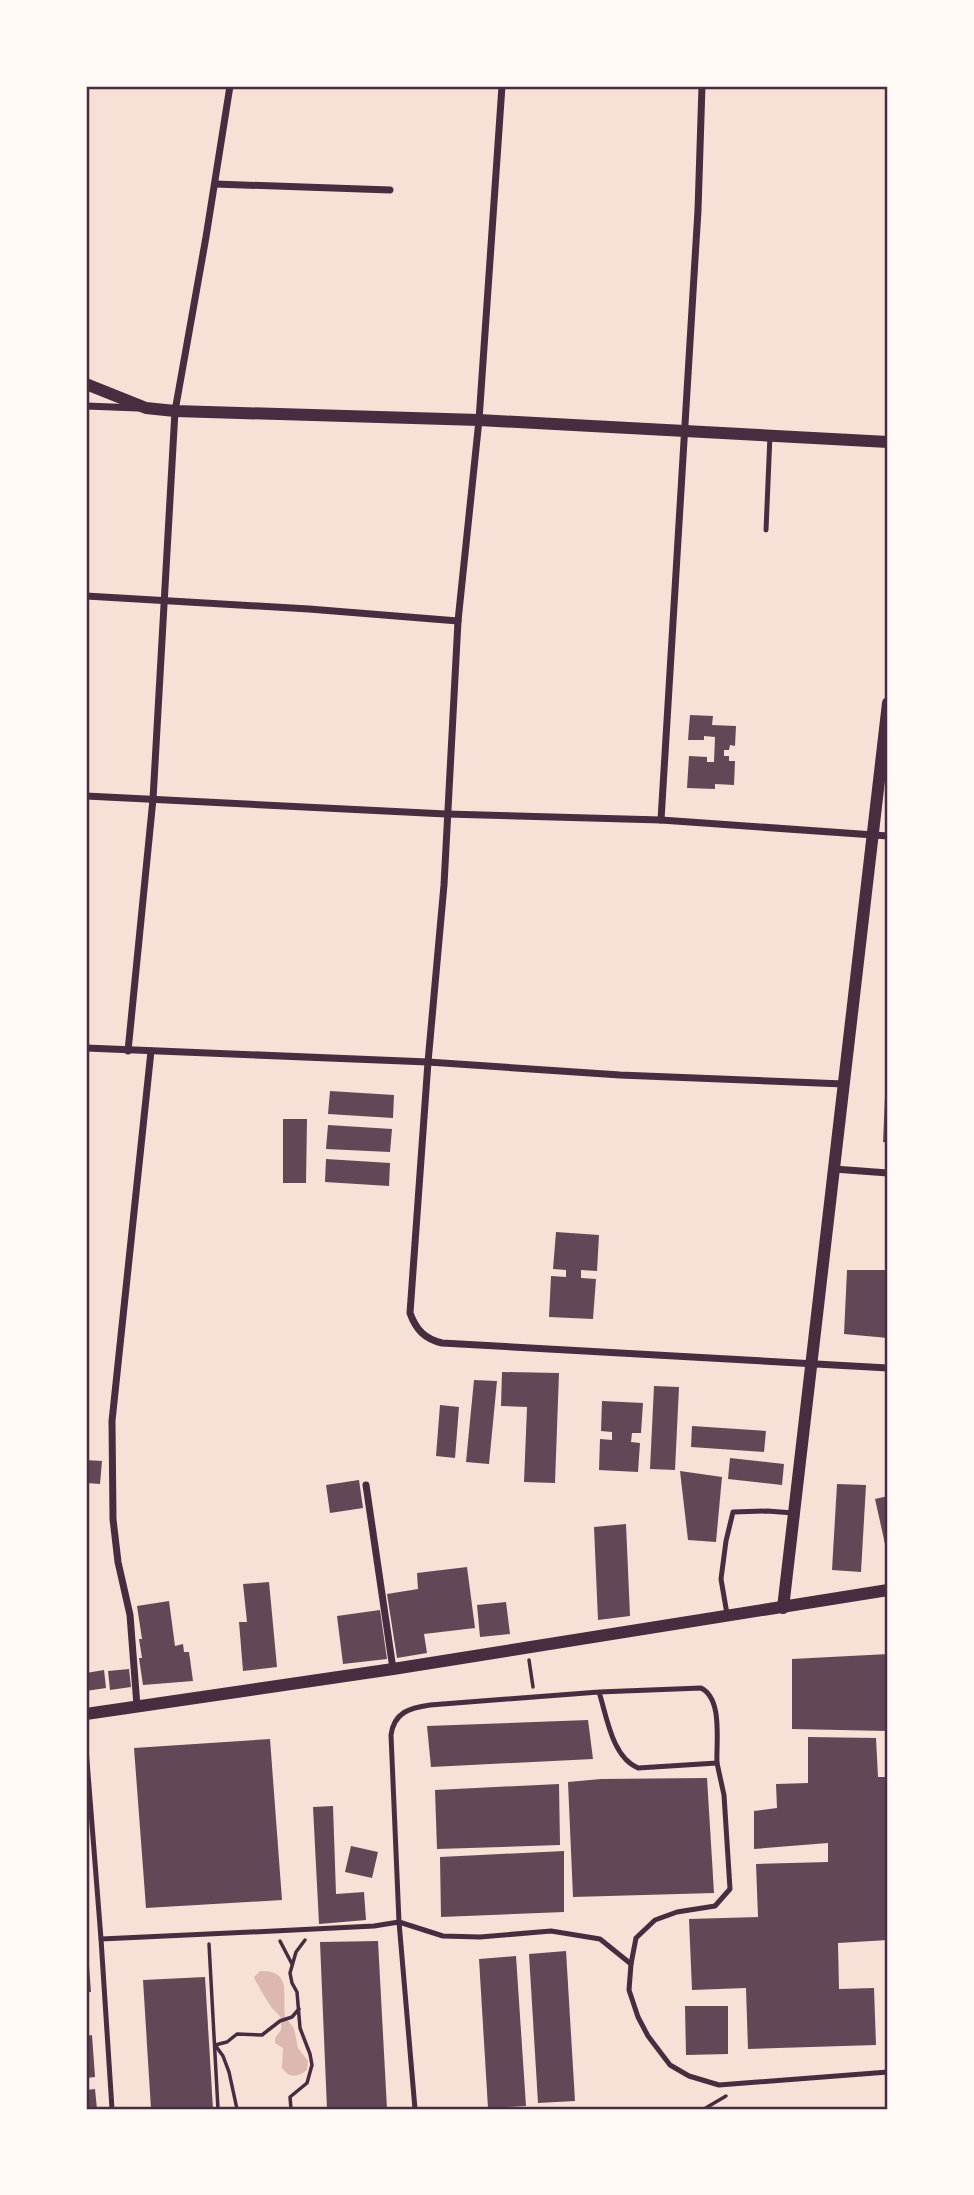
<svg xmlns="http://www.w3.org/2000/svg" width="974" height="2195" viewBox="0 0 974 2195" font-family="'Fira Sans',sans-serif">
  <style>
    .water { fill: #dcb8b0 }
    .building { fill: #644757 }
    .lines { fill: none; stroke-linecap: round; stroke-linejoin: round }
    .path { stroke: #4a2c40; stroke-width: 3.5 }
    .service { stroke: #4a2c40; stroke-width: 5 }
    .minor { stroke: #4a2c40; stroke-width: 7 }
    .tertiary { stroke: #4a2c40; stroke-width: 12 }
    .neatline { fill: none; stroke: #4a2c40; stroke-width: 2.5 }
  </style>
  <rect width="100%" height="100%" fill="#f7e1d7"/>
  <path class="water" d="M 260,1971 C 293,1970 282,1995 285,2017 L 294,2028 L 298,2048 L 308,2061 L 307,2070 C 298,2077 290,2079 282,2068 L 283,2048 L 275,2043 L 275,2038 L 281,2030 C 282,2017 281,2017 273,2009 C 270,2006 255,1981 254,1977 Z"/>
  <g class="building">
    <path d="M 690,715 L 713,716 L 712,725 L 736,726 L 735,746 L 730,745 L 729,750 L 724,750 L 724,756 L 729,756 L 729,761 L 735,761 L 734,785 L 715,784 L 715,789 L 687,788 L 689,756 L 707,757 L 707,762 L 714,762 L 715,737 L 704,736 L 704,740 L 688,740 Z"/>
    <path d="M 330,1091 L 394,1095 L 393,1118 L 328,1114 Z"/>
    <path d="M 885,1096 L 888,1096 L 888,1143 L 883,1142 Z"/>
    <path d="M 283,1119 L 307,1119 L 306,1183 L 283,1183 Z"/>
    <path d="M 328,1125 L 392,1129 L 390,1152 L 326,1149 Z"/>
    <path d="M 326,1159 L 390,1163 L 389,1186 L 325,1182 Z"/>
    <path d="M 556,1232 L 599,1235 L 597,1271 L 581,1270 L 581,1278 L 596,1279 L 593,1319 L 549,1317 L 551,1276 L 566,1277 L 566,1270 L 553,1269 Z"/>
    <path d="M 847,1270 L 888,1270 L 888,1338 L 844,1334 Z"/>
    <path d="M 502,1372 L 559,1373 L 555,1483 L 524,1482 L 527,1407 L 501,1406 Z"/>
    <path d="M 474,1380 L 497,1381 L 489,1464 L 466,1462 Z"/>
    <path d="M 654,1386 L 679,1387 L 675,1470 L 650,1469 Z"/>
    <path d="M 602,1401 L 643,1403 L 641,1433 L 632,1433 L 631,1442 L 640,1443 L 638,1472 L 599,1470 L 600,1439 L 612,1440 L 612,1432 L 601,1431 Z"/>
    <path d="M 440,1405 L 459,1407 L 455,1458 L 436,1456 Z"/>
    <path d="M 692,1426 L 766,1431 L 764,1452 L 691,1447 Z"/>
    <path d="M 730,1458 L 784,1464 L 782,1485 L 728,1479 Z"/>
    <path d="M 86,1460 L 102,1461 L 100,1484 L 86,1483 Z"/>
    <path d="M 680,1471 L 722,1477 L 716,1542 L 688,1540 Z"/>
    <path d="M 359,1480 L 363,1508 L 330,1513 L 326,1485 Z"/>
    <path d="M 837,1484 L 866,1485 L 861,1572 L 832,1570 Z"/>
    <path d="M 888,1496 L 888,1553 L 887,1553 L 875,1499 Z"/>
    <path d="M 626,1524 L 630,1616 L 598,1620 L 594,1527 Z"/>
    <path d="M 467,1567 L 475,1628 L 424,1634 L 427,1653 L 397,1658 L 387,1594 L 418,1589 L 417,1573 Z"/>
    <path d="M 269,1582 L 277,1667 L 243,1671 L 239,1622 L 247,1622 L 243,1584 Z"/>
    <path d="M 169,1601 L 175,1646 L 183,1644 L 184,1652 L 189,1652 L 193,1681 L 143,1685 L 139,1658 L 142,1658 L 139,1639 L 142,1639 L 137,1606 Z"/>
    <path d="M 506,1602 L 510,1634 L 480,1637 L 477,1605 Z"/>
    <path d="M 380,1610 L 387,1659 L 343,1664 L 337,1616 Z"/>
    <path d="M 888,1654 L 888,1731 L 792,1729 L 792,1659 Z"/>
    <path d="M 129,1669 L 131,1687 L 110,1690 L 108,1671 Z"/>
    <path d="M 104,1670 L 106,1688 L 86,1691 L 86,1673 Z"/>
    <path d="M 588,1720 L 593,1759 L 431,1767 L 427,1726 Z"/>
    <path d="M 808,1737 L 876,1738 L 878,1777 L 888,1777 L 888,1940 L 838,1943 L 839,1989 L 874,1988 L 876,2045 L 748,2049 L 746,1988 L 692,1990 L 689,1919 L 758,1917 L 756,1864 L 828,1862 L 828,1843 L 754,1849 L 754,1811 L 777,1808 L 776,1784 L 808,1783 Z"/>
    <path d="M 270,1739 L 282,1900 L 146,1908 L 134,1748 Z"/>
    <path d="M 707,1778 L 714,1893 L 573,1897 L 568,1782 L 601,1779 Z"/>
    <path d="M 559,1784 L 560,1845 L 437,1849 L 435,1790 Z"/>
    <path d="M 333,1806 L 336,1894 L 364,1892 L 366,1920 L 319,1924 L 313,1807 Z"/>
    <path d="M 351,1846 L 378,1852 L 372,1878 L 345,1872 Z"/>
    <path d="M 564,1851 L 564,1912 L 441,1917 L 440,1857 Z"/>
    <path d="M 378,1941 L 387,2109 L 327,2109 L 320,1942 Z"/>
    <path d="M 566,1951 L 575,2101 L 538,2103 L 529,1954 Z"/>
    <path d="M 86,1952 L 88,1952 L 91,1992 L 86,1992 Z"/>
    <path d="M 516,1956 L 526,2106 L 488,2108 L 479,1959 Z"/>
    <path d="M 205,1977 L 213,2109 L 151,2109 L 143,1980 Z"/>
    <path d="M 685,2006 L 728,2006 L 728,2054 L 686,2055 Z"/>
    <path d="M 92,2035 L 95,2077 L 86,2078 L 86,2036 Z"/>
    <path d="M 95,2089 L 97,2109 L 86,2109 L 86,2090 Z"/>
  </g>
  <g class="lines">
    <g class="path">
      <path d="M 529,1660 L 533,1687"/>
      <path d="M 280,1941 L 292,1964"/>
      <path d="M 209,1944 L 218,2109"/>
      <path d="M 237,2109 L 229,2072 L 223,2056 L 215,2045 L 227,2042 L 237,2034 L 262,2035 L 280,2021 L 292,2017 L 299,2009"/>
      <path d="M 291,2109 L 290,2097 L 307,2083 L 312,2065 L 310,2054 L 300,2028 L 297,1992 L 292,1983 L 290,1973 L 296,1952 L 305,1940"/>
      <path d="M 704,2109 L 726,2096"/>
    </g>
    <g class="service">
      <path d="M 766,530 L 770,435"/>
      <path d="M 727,1614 L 721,1579 L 726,1541 L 733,1512 L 767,1511 L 794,1513"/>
      <path d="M 86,1748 L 101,1939 L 112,2109"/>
      <path d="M 717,1763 L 724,1795 L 730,1889 L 715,1906 L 677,1912 L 655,1920 L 636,1938 L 631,1964 L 629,1990 L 638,2017 L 648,2036 L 670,2065 L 689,2076 L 719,2085 L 888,2072"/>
      <path d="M 101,1939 L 274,1931 L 374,1926 L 399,1922 L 443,1936 L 480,1937 L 551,1931 L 600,1939 L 631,1964"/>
      <path d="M 415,2109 L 399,1922 L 391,1735 C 394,1712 410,1708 430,1705 L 599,1692 L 701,1688 C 723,1699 716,1741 717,1763 L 638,1768 C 612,1757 607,1717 599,1692"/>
    </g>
    <g class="minor">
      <path d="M 502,86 L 479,420 L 458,621 L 444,885 L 428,1062 L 410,1313 C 416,1330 425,1339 442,1343 L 888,1368"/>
      <path d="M 215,184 L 390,190"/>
      <path d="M 86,406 L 138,408"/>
      <path d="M 86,596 L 309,609 L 458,621"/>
      <path d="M 86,796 L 446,814 L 661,820 L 888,836"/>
      <path d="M 661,820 L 698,210 L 702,86"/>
      <path d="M 86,1048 L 428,1062 L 620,1075 L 844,1084"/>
      <path d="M 128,1051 L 153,799 L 175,411 L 206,237 L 230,86"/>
      <path d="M 834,1169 L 888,1173"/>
      <path d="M 366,1485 L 393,1669"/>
      <path d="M 137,1706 L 130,1615 L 118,1562 L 113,1519 L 112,1421 L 151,1051"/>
    </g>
    <g class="tertiary">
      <path d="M 86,384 L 146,408 L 175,411 L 479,420 L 888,442"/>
      <path d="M 783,1608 L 888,703"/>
      <path d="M 86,1714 L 393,1669 L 888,1590"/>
    </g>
  </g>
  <rect width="974" height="2195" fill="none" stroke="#fffaf5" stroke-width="175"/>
  <rect x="88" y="88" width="798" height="2020" class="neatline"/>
</svg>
